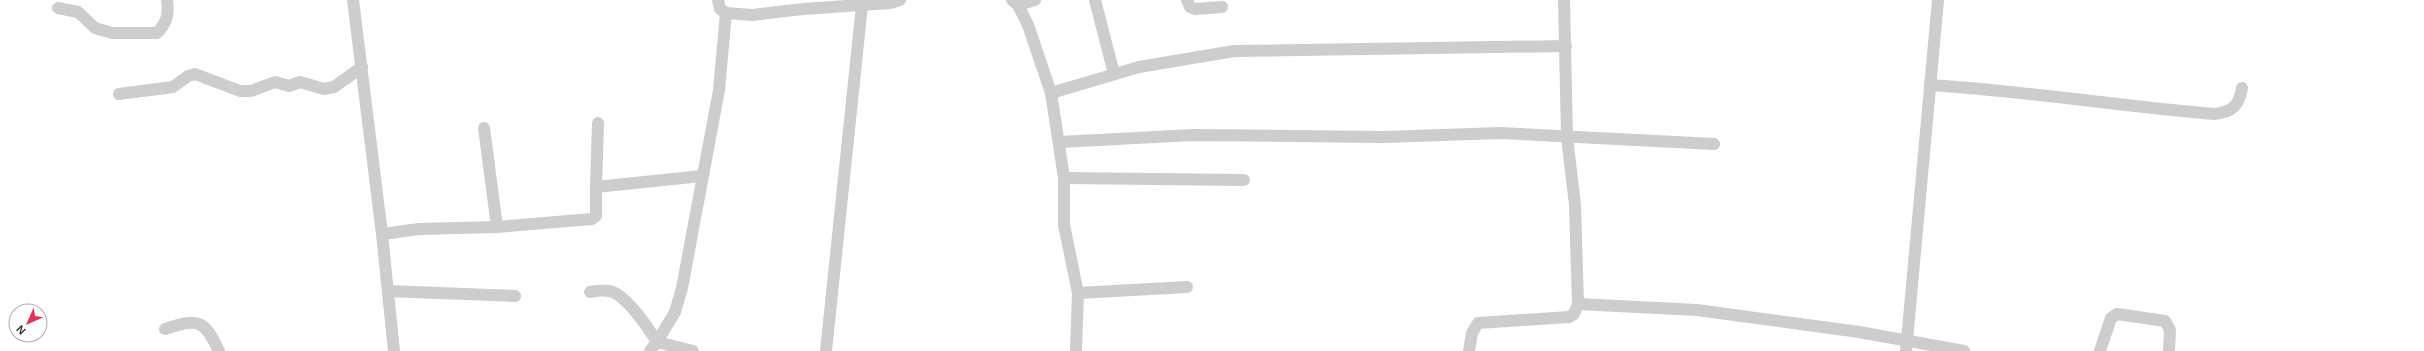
<svg xmlns="http://www.w3.org/2000/svg" width="2424" height="351" viewBox="0 0 2424 351" font-family="Arial,sans-serif">
  <style>
    .lines { fill: none; stroke-linecap: round; stroke-linejoin: round }
    .minor { stroke: #cdcdcd; stroke-width: 12 }
  </style>
  <rect width="100%" height="100%" fill="#fff"/>
  <g class="lines">
    <g class="minor">
      <path d="M 353,0 L 382,234 L 394,351"/>
      <path d="M 718,0 L 720,9 L 726,13 L 752,15 L 803,9 L 890,3 L 900,0"/>
      <path d="M 1012,0 L 1018,5 L 1028,25 L 1051,93 L 1064,178 L 1064,225 L 1078,293 L 1076,351"/>
      <path d="M 1095,0 L 1114,74"/>
      <path d="M 1187,0 L 1190,7 L 1195,9 L 1222,7"/>
      <path d="M 1564,0 L 1567,137 L 1575,205 L 1578,304"/>
      <path d="M 1018,5 L 1035,0"/>
      <path d="M 58,8 L 78,12 L 95,28 L 112,33 L 157,33 C 167,23 169,14 167,0"/>
      <path d="M 1930,85 C 2025,91 2119,106 2214,114 C 2232,112 2239,106 2242,88"/>
      <path d="M 1051,93 L 1139,67 L 1234,51 L 1566,46"/>
      <path d="M 119,94 L 173,87 L 188,76 L 195,74 L 240,91 L 251,91 L 275,82 L 289,86 L 300,82 L 324,89 L 334,87 L 362,67"/>
      <path d="M 484,128 L 497,227"/>
      <path d="M 1060,142 L 1193,135 L 1384,137 L 1501,133 L 1714,144"/>
      <path d="M 1064,178 L 1244,180"/>
      <path d="M 596,187 L 598,123"/>
      <path d="M 382,234 L 419,229 L 497,227 L 592,219 L 596,216 L 596,187 L 702,176"/>
      <path d="M 388,291 L 515,296"/>
      <path d="M 590,292 C 596,291 603,290 609,291 C 625,293 649,329 657,342"/>
      <path d="M 1078,293 L 1187,287"/>
      <path d="M 165,329 C 198,318 204,319 219,351"/>
      <path d="M 657,342 L 675,312 L 682,288 L 719,90 L 726,13"/>
      <path d="M 650,351 L 657,342 L 693,351"/>
      <path d="M 826,351 L 862,5"/>
      <path d="M 1469,351 L 1472,333 L 1478,323 L 1569,317 L 1574,314 L 1578,304 L 1697,310 L 1859,332 L 1964,351"/>
      <path d="M 1906,351 L 1938,0"/>
      <path d="M 2100,351 L 2111,318 L 2117,314 L 2165,321 L 2170,330 L 2169,351"/>
    </g>
  </g>
  <g transform="translate(28 323) rotate(225)"><circle r="19" fill="#ffffff" stroke="#acacac"/>
  <path d="M0-3L7 15L0 10L-7 15Z" fill="#e93055"/>
  <text y="-6" font-size="11" font-weight="bold" text-anchor="middle" fill="#303030">N</text>
  </g>
</svg>
